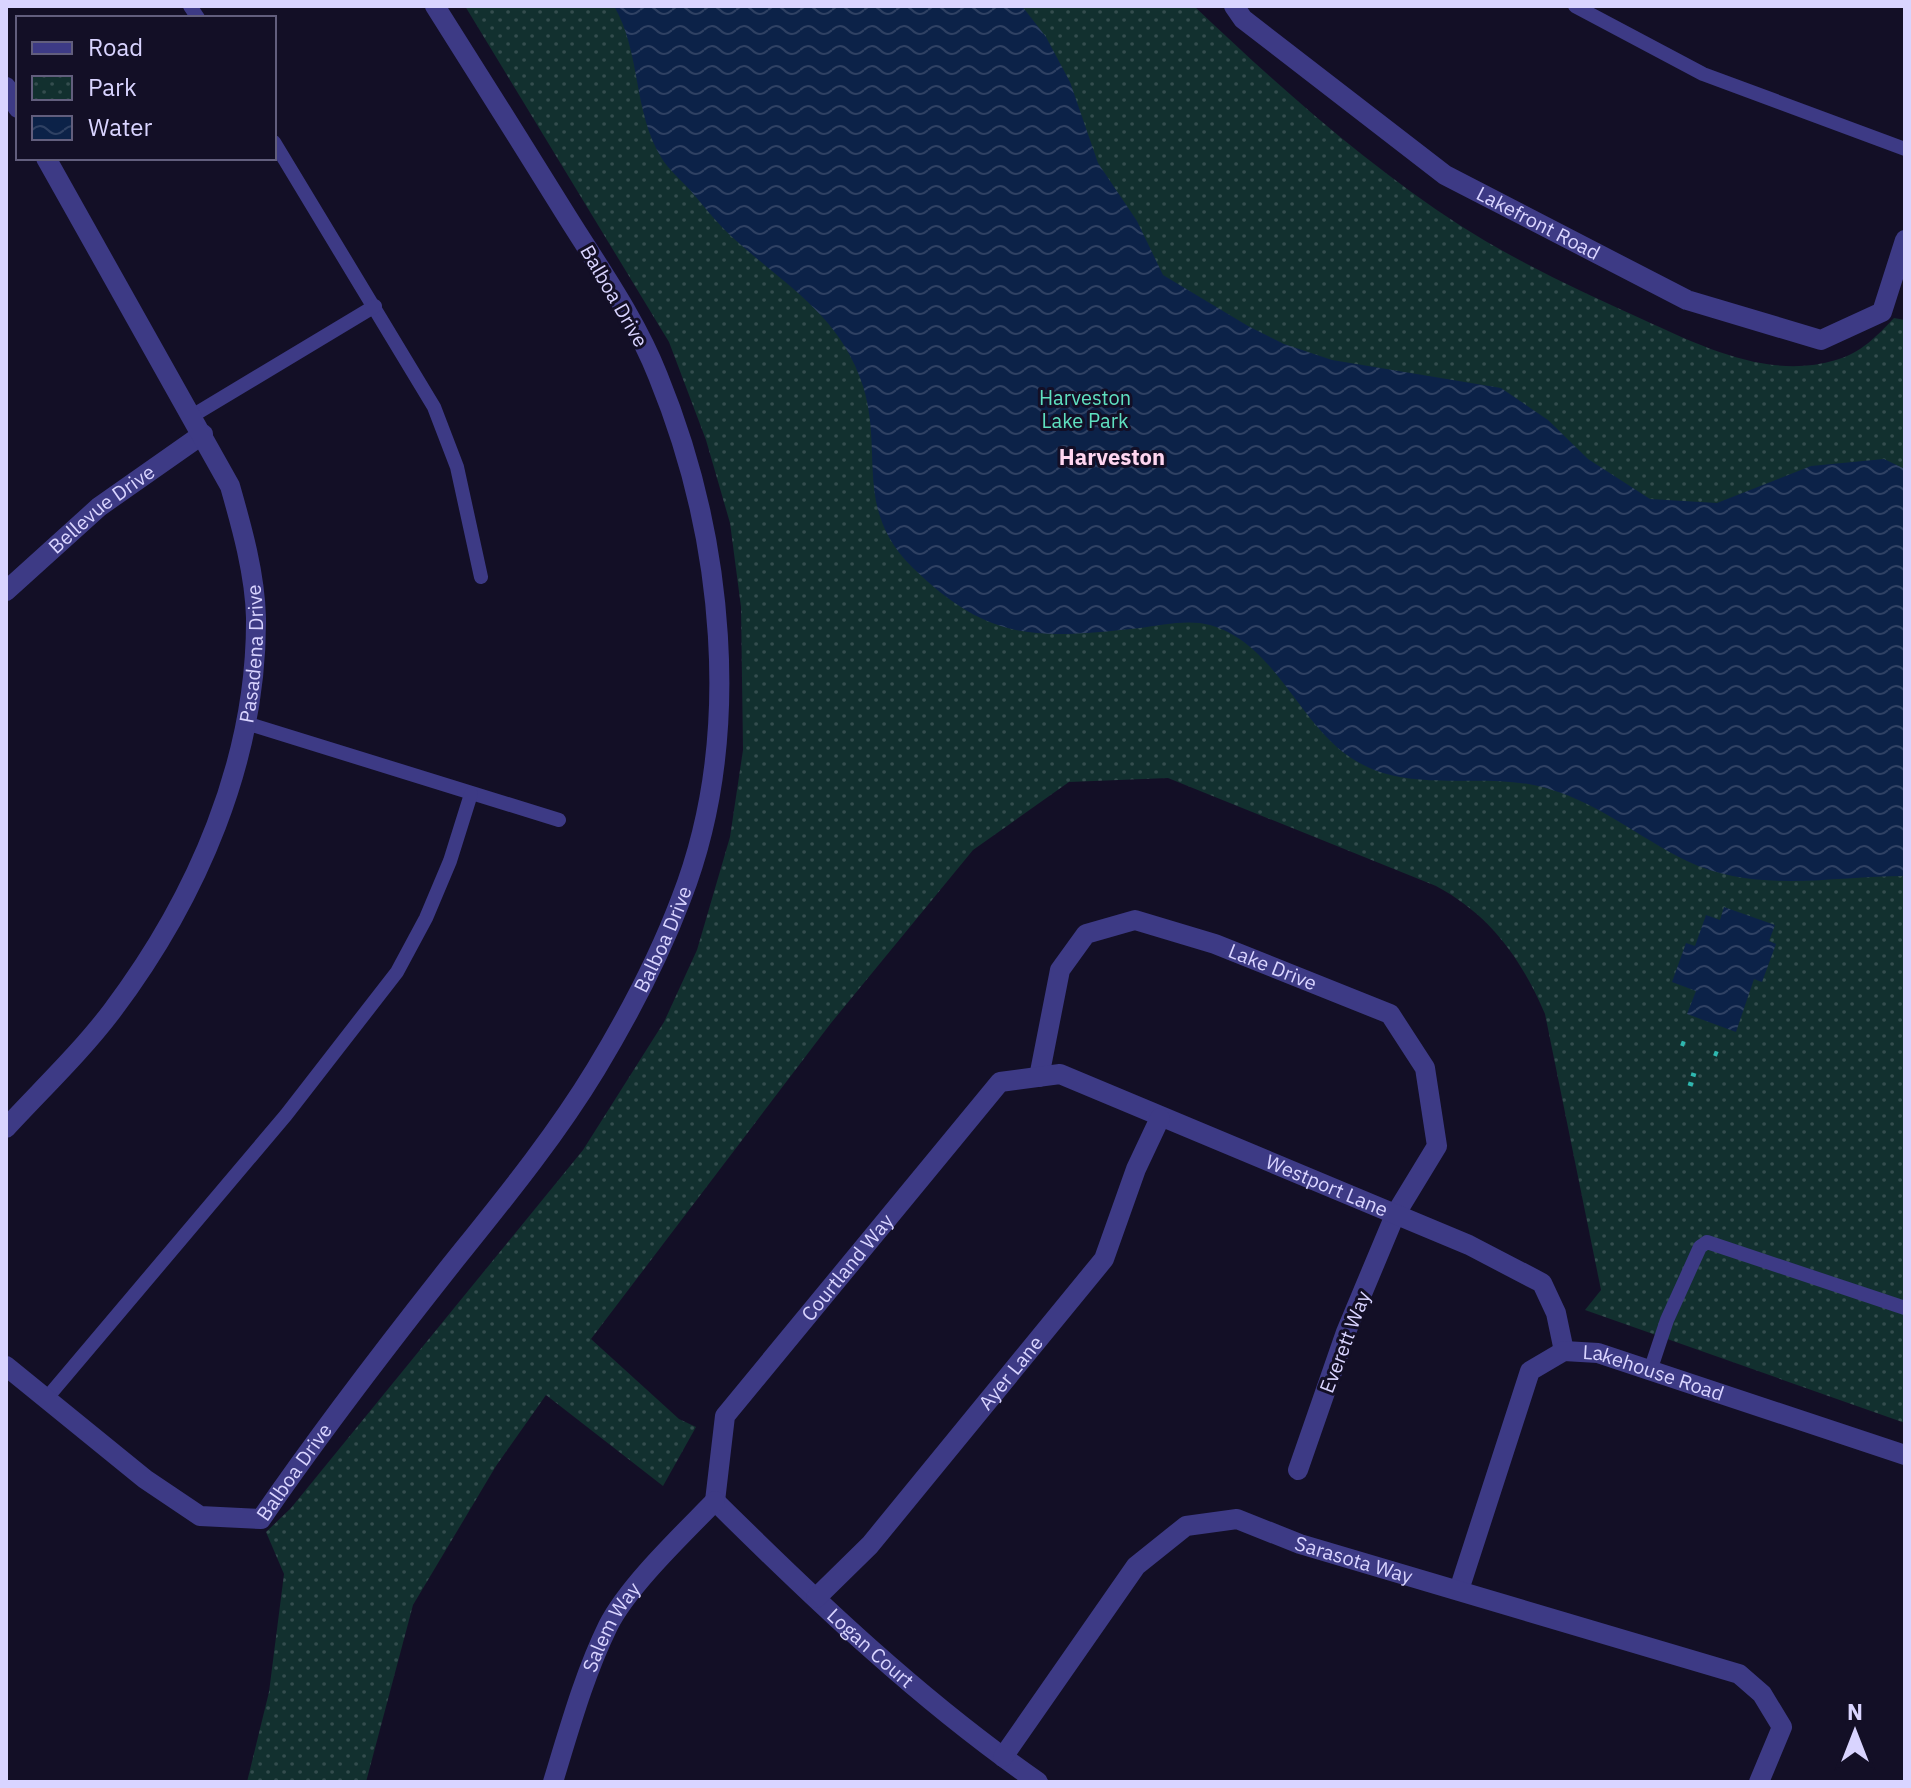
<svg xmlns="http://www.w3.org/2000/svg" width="1911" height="1788" viewBox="0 0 1911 1788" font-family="'IBM Plex Sans',sans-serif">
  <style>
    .park { fill: url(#park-dots) }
    .water { fill: url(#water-waves) }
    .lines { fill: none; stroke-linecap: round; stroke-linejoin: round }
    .path { stroke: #2fb8b0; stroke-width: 5; stroke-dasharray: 4 6; stroke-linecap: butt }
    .service { stroke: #3d3a85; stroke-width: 14 }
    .minor { stroke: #3d3a85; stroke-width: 20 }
    .labels { text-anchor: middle; stroke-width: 6; stroke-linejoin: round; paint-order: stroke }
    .street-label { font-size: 20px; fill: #d9d4ff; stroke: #130f26 }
    .park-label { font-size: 20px; fill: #5fe0c0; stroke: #130f26 }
    .neighbourhood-label { font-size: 22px; font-weight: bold; fill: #ffd6f0; stroke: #130f26 }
  </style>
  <defs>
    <pattern id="park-dots" width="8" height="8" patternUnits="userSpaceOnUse" patternTransform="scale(2)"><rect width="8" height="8" fill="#12302f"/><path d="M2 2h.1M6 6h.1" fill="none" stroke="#344d4e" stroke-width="1.8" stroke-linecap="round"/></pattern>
    <pattern id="water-waves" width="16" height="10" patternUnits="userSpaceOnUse" patternTransform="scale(2)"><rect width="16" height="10" fill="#0c2248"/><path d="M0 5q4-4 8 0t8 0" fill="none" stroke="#2f4163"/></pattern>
  </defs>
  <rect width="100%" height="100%" fill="#130f26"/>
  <path class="park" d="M 465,6 L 1194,6 C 1277,85 1364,163 1461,226 C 1519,263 1582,292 1644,320 C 1703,347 1770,380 1836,360 C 1861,353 1877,336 1894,318 L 1905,320 L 1905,1423 L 1585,1310 L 1601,1290 L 1545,1014 C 1521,958 1490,915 1436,886 L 1168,778 L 1069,782 L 973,850 L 831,1023 L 591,1339 L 679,1419 L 696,1427 L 663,1486 L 546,1395 L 496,1466 L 413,1605 L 366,1782 L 247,1782 L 269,1692 L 284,1574 L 266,1532 L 291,1508 L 583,1150 L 664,1022 L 697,950 L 730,837 L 743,750 L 741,607 L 730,523 L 706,440 L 669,342 Z"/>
  <g class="water">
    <path d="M 614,6 L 1022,6 L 1046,37 L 1070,82 L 1098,163 L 1137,221 L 1163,275 L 1248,326 L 1284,344 L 1332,360 L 1501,388 L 1548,420 L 1588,459 L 1650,499 L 1717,503 L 1811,466 L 1884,459 L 1905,469 L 1905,876 C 1833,876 1755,894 1687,861 C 1636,836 1594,799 1538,786 C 1478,772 1411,794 1356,761 C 1299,727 1277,644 1210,625 C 1189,619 1161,625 1140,628 C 1038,639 990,643 913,568 C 853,509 884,454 863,386 C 840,314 783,284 731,236 C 716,222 703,205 690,190 C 680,179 668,169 661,157 C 633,111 641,52 614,6 Z"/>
    <path d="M 1724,907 L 1775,925 L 1769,941 L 1776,944 L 1762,982 L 1754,979 L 1736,1032 L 1687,1014 L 1696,991 L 1672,982 L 1686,943 L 1695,946 L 1706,915 L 1720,920 Z"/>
  </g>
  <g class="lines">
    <g class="path">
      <path d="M 1681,1043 L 1689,1046"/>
      <path d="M 1714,1053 L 1722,1056"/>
      <path d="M 1690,1086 L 1694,1073"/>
    </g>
    <g class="service">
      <path d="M 190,6 L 198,18"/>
      <path d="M 1575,6 L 1703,74 L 1905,149"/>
      <path d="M 274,142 L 434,407 L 457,467 L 481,577"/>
      <path d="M 192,416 L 375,306"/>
      <path d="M 246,723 L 559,820"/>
      <path d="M 1651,1368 L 1667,1320 L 1700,1247 L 1707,1242 L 1905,1308"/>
      <path d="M 46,1399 L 286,1115 L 397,972 L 426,918 L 450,861 L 471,794"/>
    </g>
    <g class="minor">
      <path id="s1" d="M 1234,6 L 1243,19 L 1445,175 L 1687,300 L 1821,340 L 1882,312 L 1905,240"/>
      <path d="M 6,87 L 18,108"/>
      <path id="s2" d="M 6,591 L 99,507 L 203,434"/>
      <path id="s3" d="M 1039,1077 L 1060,970 L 1086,934 L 1135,920 L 1215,944 L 1390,1014 L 1425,1068 L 1437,1146 L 1395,1215 L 1346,1332 L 1298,1470"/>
      <path id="s4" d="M 6,1128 C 41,1090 81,1052 112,1011 C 197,898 257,760 256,618 C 255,574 242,528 230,486 L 46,158"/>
      <path id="s5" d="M 6,1366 L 145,1479 L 200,1516 L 261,1519 C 320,1433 383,1351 447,1270 C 499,1205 553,1140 596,1069 C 628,1016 659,957 681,899 C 745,735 723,535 658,376 C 636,320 600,269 568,218 C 524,147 480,77 435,6"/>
      <path id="s6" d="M 715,1501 L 725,1416 L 1000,1082 L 1060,1074 L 1469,1245 L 1542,1283 L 1556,1313 L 1564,1351"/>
      <path id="s7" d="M 715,1501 C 816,1601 921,1701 1038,1782"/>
      <path id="s8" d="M 1459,1590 L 1530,1371 L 1564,1351 L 1598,1353 L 1905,1455"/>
      <path id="s9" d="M 816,1598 L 870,1545 L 1104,1259 L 1136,1169 L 1160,1118"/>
      <path id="s10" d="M 1003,1757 L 1136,1566 L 1186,1526 L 1237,1519 L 1300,1544 L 1739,1674 L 1762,1694 L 1782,1727 L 1759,1782"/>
      <path id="s11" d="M 553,1782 C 569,1730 584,1675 608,1626 C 628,1586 683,1534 715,1501"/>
    </g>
  </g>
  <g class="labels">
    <g class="street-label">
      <text dy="7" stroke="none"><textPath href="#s1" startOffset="376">Lakefront Road</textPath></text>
      <text transform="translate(614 296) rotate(60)" y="7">Balboa Drive</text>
      <text dy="7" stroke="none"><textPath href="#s2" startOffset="126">Bellevue Drive</textPath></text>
      <text dy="7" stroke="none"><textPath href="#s4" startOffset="548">Pasadena Drive</textPath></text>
      <text dy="7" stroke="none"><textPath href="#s5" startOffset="1014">Balboa Drive</textPath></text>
      <text dy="7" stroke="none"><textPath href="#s3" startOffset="350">Lake Drive</textPath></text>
      <text dy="7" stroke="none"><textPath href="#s6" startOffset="868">Westport Lane</textPath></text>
      <text dy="7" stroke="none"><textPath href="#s6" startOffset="278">Courtland Way</textPath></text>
      <text transform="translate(1345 1342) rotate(-69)" y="7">Everett Way</text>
      <text dy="7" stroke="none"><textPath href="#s9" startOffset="298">Ayer Lane</textPath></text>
      <text dy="7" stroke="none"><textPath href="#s8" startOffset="362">Lakehouse Road</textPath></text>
      <text dy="7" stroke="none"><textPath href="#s5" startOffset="364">Balboa Drive</textPath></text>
      <text dy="7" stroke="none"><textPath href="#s10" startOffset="472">Sarasota Way</textPath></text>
      <text dy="7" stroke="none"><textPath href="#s11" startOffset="166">Salem Way</textPath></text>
      <text dy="7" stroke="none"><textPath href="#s7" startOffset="214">Logan Court</textPath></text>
    </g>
    <g class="park-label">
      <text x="1085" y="405">Harveston<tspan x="1085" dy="23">Lake Park</tspan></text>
    </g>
    <g class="neighbourhood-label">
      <text x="1112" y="465">Harveston</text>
    </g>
  </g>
  <rect width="1911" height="1788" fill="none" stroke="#d9d4ff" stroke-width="16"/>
  <rect x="16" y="16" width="260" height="144" fill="#130f26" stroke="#625e7d" stroke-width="2"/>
  <rect x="32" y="42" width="40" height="12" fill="#3d3a85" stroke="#625e7d" stroke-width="2"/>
  <text x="88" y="56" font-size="24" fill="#d9d4ff">Road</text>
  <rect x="32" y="76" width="40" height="24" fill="url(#park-dots)" stroke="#625e7d" stroke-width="2"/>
  <text x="88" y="96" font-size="24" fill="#d9d4ff">Park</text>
  <rect x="32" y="116" width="40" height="24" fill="url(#water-waves)" stroke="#625e7d" stroke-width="2"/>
  <text x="88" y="136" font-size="24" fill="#d9d4ff">Water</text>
  <g transform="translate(1855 1732)" stroke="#130f26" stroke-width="6" paint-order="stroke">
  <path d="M0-6L14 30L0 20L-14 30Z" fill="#d9d4ff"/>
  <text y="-12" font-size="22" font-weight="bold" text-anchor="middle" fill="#d9d4ff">N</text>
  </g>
</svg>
